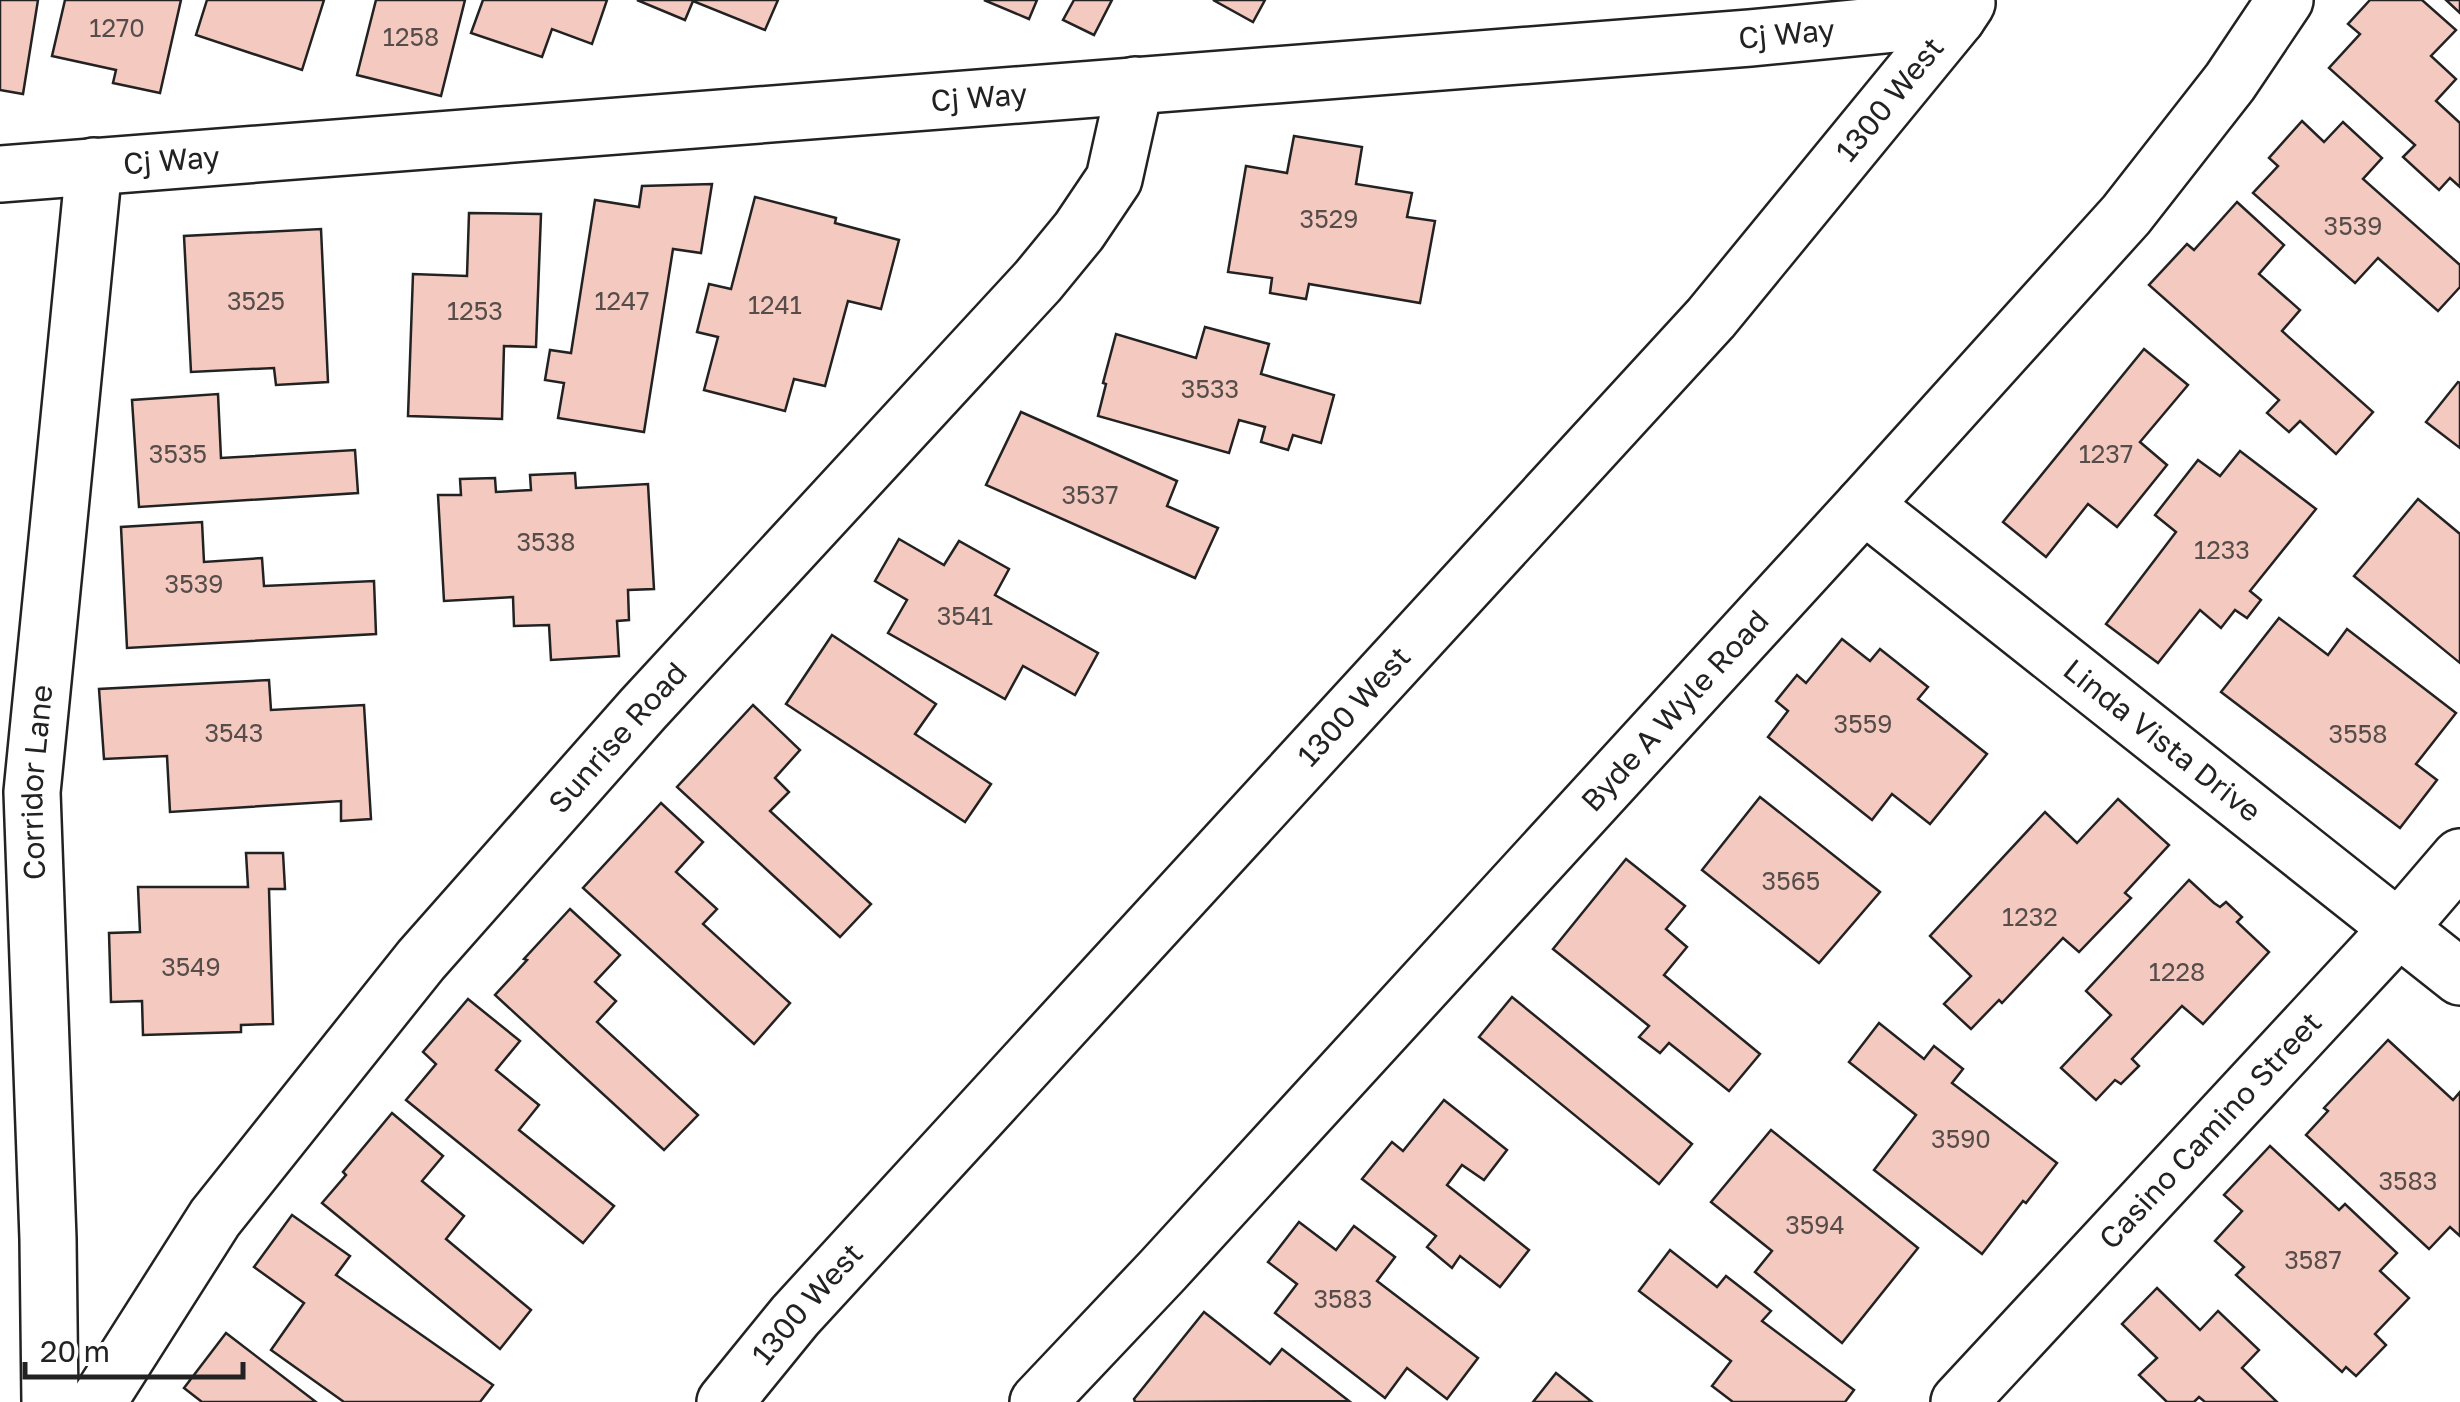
<svg xmlns="http://www.w3.org/2000/svg" width="2460" height="1402" viewBox="0 0 2460 1402" font-family="'Golos Text',sans-serif">
  <style>
    .building { fill: #f3c9c0; stroke: #222; stroke-width: 2.5 }
    .lines { fill: none; stroke-linecap: round; stroke-linejoin: round }
    .minor-casing { stroke: #222; stroke-width: 60 }
    .minor { stroke: #fff; stroke-width: 55 }
    .labels { text-anchor: middle; stroke-width: 8; stroke-linejoin: round; paint-order: stroke }
    .number-label { font-size: 25px; fill: #564c4a }
    .street-label { font-size: 30px; fill: #222; stroke: #fff }
  </style>
  <rect width="100%" height="100%" fill="#fff"/>
  <g class="building">
    <path d="M 0,0 L 38,0 L 23,94 L 0,90 Z"/>
    <path d="M 65,0 L 181,0 L 160,93 L 113,83 L 116,70 L 52,56 Z"/>
    <path d="M 207,0 L 324,0 L 302,70 L 196,35 Z"/>
    <path d="M 376,0 L 465,0 L 441,96 L 357,75 Z"/>
    <path d="M 483,0 L 607,0 L 592,44 L 552,29 L 542,57 L 471,33 Z"/>
    <path d="M 637,0 L 778,0 L 765,30 L 693,1 L 685,20 Z"/>
    <path d="M 984,0 L 1037,0 L 1029,19 Z"/>
    <path d="M 1074,0 L 1112,0 L 1094,35 L 1063,20 Z"/>
    <path d="M 1213,0 L 1265,0 L 1253,22 Z"/>
    <path d="M 2370,0 L 2422,0 L 2456,30 L 2431,56 L 2456,79 L 2436,101 L 2460,123 L 2460,187 L 2450,178 L 2439,190 L 2403,157 L 2415,145 L 2329,68 L 2360,34 L 2348,24 Z"/>
    <path d="M 2446,0 L 2460,0 L 2460,13 Z"/>
    <path d="M 2302,121 L 2324,142 L 2343,122 L 2382,158 L 2363,179 L 2460,265 L 2460,287 L 2438,311 L 2378,258 L 2355,283 L 2253,193 L 2278,166 L 2269,158 Z"/>
    <path d="M 1294,136 L 1362,147 L 1356,184 L 1412,193 L 1407,217 L 1435,221 L 1420,303 L 1309,284 L 1306,299 L 1270,293 L 1272,278 L 1228,272 L 1246,166 L 1287,173 Z"/>
    <path d="M 712,184 L 701,253 L 673,249 L 644,432 L 558,418 L 564,383 L 545,380 L 550,350 L 571,353 L 595,200 L 639,207 L 642,186 Z"/>
    <path d="M 755,197 L 836,218 L 835,223 L 899,240 L 881,309 L 848,301 L 825,386 L 794,379 L 785,411 L 704,390 L 718,337 L 697,332 L 709,284 L 731,289 Z"/>
    <path d="M 2237,202 L 2284,245 L 2259,274 L 2300,310 L 2282,331 L 2373,412 L 2336,454 L 2300,421 L 2289,432 L 2267,413 L 2279,400 L 2149,285 L 2187,244 L 2194,250 Z"/>
    <path d="M 469,213 L 541,214 L 536,347 L 504,346 L 502,419 L 408,416 L 413,274 L 467,276 Z"/>
    <path d="M 321,229 L 328,382 L 276,385 L 274,368 L 191,372 L 184,236 Z"/>
    <path d="M 1205,327 L 1269,344 L 1261,374 L 1334,395 L 1321,443 L 1293,435 L 1288,450 L 1261,442 L 1265,427 L 1239,420 L 1229,453 L 1098,416 L 1106,384 L 1103,383 L 1116,334 L 1196,358 Z"/>
    <path d="M 2144,349 L 2188,385 L 2140,442 L 2167,465 L 2117,527 L 2088,504 L 2046,557 L 2003,522 Z"/>
    <path d="M 2458,382 L 2460,383 L 2460,448 L 2426,422 Z"/>
    <path d="M 218,394 L 221,458 L 355,450 L 358,493 L 139,507 L 132,400 Z"/>
    <path d="M 1021,412 L 1177,481 L 1167,506 L 1218,528 L 1195,578 L 986,485 Z"/>
    <path d="M 2240,451 L 2316,509 L 2250,591 L 2261,600 L 2247,618 L 2235,610 L 2221,628 L 2200,610 L 2158,663 L 2106,624 L 2176,532 L 2155,515 L 2198,460 L 2220,476 Z"/>
    <path d="M 575,473 L 576,488 L 648,484 L 654,589 L 628,590 L 629,620 L 617,621 L 619,656 L 551,660 L 549,625 L 514,626 L 513,597 L 444,601 L 438,495 L 461,495 L 460,479 L 495,478 L 496,492 L 531,490 L 530,475 Z"/>
    <path d="M 2418,499 L 2460,534 L 2460,663 L 2354,576 Z"/>
    <path d="M 202,522 L 204,562 L 262,558 L 264,586 L 374,581 L 376,634 L 127,648 L 121,527 Z"/>
    <path d="M 899,539 L 944,565 L 959,541 L 1009,569 L 995,595 L 1098,653 L 1075,695 L 1023,666 L 1005,699 L 888,633 L 907,600 L 875,581 Z"/>
    <path d="M 2279,618 L 2328,655 L 2347,629 L 2456,713 L 2416,764 L 2437,780 L 2400,828 L 2221,692 Z"/>
    <path d="M 832,635 L 936,704 L 915,734 L 991,784 L 965,822 L 786,704 Z"/>
    <path d="M 1842,639 L 1870,661 L 1880,649 L 1928,687 L 1918,699 L 1987,754 L 1930,824 L 1892,794 L 1872,820 L 1768,737 L 1788,711 L 1776,701 L 1797,675 L 1806,683 Z"/>
    <path d="M 269,680 L 271,710 L 364,705 L 371,819 L 341,821 L 341,801 L 170,812 L 167,756 L 104,759 L 99,689 Z"/>
    <path d="M 753,705 L 800,750 L 775,778 L 789,792 L 770,811 L 871,904 L 840,937 L 677,787 Z"/>
    <path d="M 1760,797 L 1880,892 L 1819,963 L 1702,870 Z"/>
    <path d="M 2118,799 L 2169,845 L 2125,893 L 2131,898 L 2079,952 L 2063,938 L 2002,1003 L 1999,1000 L 1971,1029 L 1944,1004 L 1971,976 L 1930,936 L 2045,812 L 2077,843 Z"/>
    <path d="M 661,803 L 703,842 L 676,872 L 717,909 L 703,924 L 790,1003 L 754,1044 L 583,888 Z"/>
    <path d="M 246,853 L 283,853 L 285,889 L 269,889 L 273,1024 L 241,1025 L 241,1032 L 143,1035 L 142,1001 L 111,1002 L 109,933 L 140,932 L 138,887 L 248,887 Z"/>
    <path d="M 1626,859 L 1685,906 L 1666,929 L 1687,947 L 1664,975 L 1760,1054 L 1729,1091 L 1669,1043 L 1660,1053 L 1639,1037 L 1649,1026 L 1553,949 Z"/>
    <path d="M 2189,880 L 2214,903 L 2220,907 L 2226,902 L 2242,917 L 2237,922 L 2269,952 L 2203,1024 L 2182,1006 L 2132,1059 L 2139,1066 L 2121,1084 L 2115,1080 L 2096,1100 L 2061,1068 L 2111,1015 L 2086,991 Z"/>
    <path d="M 570,909 L 620,955 L 595,982 L 616,1001 L 597,1022 L 698,1115 L 664,1150 L 495,995 L 527,960 L 524,959 Z"/>
    <path d="M 1512,997 L 1692,1144 L 1659,1184 L 1479,1037 Z"/>
    <path d="M 468,999 L 520,1041 L 496,1070 L 539,1105 L 519,1130 L 614,1206 L 583,1243 L 406,1100 L 436,1064 L 423,1052 Z"/>
    <path d="M 1879,1023 L 1924,1059 L 1934,1046 L 1963,1069 L 1952,1083 L 2057,1163 L 2026,1203 L 2023,1201 L 1982,1254 L 1874,1170 L 1916,1115 L 1849,1062 Z"/>
    <path d="M 2388,1040 L 2453,1100 L 2460,1092 L 2460,1236 L 2450,1227 L 2429,1249 L 2306,1135 L 2328,1111 L 2324,1108 Z"/>
    <path d="M 1444,1100 L 1507,1150 L 1484,1180 L 1462,1165 L 1447,1185 L 1529,1250 L 1500,1287 L 1460,1256 L 1452,1268 L 1427,1247 L 1436,1236 L 1362,1179 L 1392,1142 L 1403,1151 Z"/>
    <path d="M 392,1113 L 443,1156 L 422,1181 L 464,1216 L 446,1239 L 531,1310 L 500,1349 L 322,1203 L 346,1175 L 343,1172 Z"/>
    <path d="M 1771,1130 L 1918,1248 L 1842,1343 L 1755,1272 L 1772,1251 L 1711,1202 Z"/>
    <path d="M 2270,1146 L 2339,1210 L 2345,1204 L 2397,1253 L 2380,1271 L 2409,1298 L 2375,1334 L 2386,1345 L 2356,1376 L 2346,1367 L 2342,1372 L 2236,1275 L 2244,1267 L 2215,1241 L 2242,1211 L 2224,1195 Z"/>
    <path d="M 292,1215 L 350,1256 L 336,1275 L 493,1385 L 480,1402 L 344,1402 L 271,1350 L 304,1303 L 254,1267 Z"/>
    <path d="M 1299,1222 L 1336,1250 L 1354,1226 L 1395,1257 L 1377,1281 L 1478,1358 L 1447,1399 L 1407,1368 L 1385,1398 L 1275,1313 L 1297,1284 L 1268,1262 Z"/>
    <path d="M 1670,1250 L 1717,1287 L 1726,1276 L 1771,1311 L 1762,1321 L 1854,1390 L 1845,1402 L 1733,1402 L 1712,1386 L 1731,1361 L 1639,1291 Z"/>
    <path d="M 2157,1288 L 2200,1330 L 2218,1311 L 2259,1350 L 2242,1368 L 2277,1402 L 2205,1402 L 2199,1397 L 2194,1402 L 2167,1402 L 2139,1375 L 2157,1358 L 2122,1324 Z"/>
    <path d="M 1204,1312 L 1270,1364 L 1282,1349 L 1349,1401 L 1135,1402 L 1134,1399 Z"/>
    <path d="M 226,1333 L 316,1402 L 202,1402 L 184,1388 Z"/>
    <path d="M 1556,1373 L 1592,1402 L 1533,1402 Z"/>
  </g>
  <g class="lines">
    <g class="minor-casing">
      <g id="minor">
        <path id="s1" d="M 0,174 L 1750,38 L 1957,18"/>
        <path id="s2" d="M 1864,505 L 2460,977"/>
        <path id="s3" d="M 50,1402 L 48,1239 L 32,792 L 94,166"/>
        <path id="s4" d="M 98,1402 L 215,1218 L 421,960 L 643,709 L 1038,281 L 1079,231 L 1114,179 L 1135,85"/>
        <path id="s5" d="M 725,1402 L 795,1316 L 1711,318 L 1957,18 L 1967,3"/>
        <path id="s6" d="M 1038,1402 L 1162,1271 L 1864,505 L 2126,215 L 2230,82 L 2285,0"/>
        <path id="s7" d="M 1959,1402 L 2399,928 L 2460,857"/>
      </g>
    </g>
    <use href="#minor" class="minor"/>
  </g>
  <g class="labels">
    <g class="number-label">
      <text x="117" y="37">1270</text>
      <text x="411" y="46">1258</text>
      <text x="1329" y="228">3529</text>
      <text x="2353" y="235">3539</text>
      <text x="256" y="310">3525</text>
      <text x="622" y="310">1247</text>
      <text x="775" y="314">1241</text>
      <text x="475" y="320">1253</text>
      <text x="1210" y="398">3533</text>
      <text x="178" y="463">3535</text>
      <text x="2106" y="463">1237</text>
      <text x="1090" y="504">3537</text>
      <text x="546" y="551">3538</text>
      <text x="2222" y="559">1233</text>
      <text x="194" y="593">3539</text>
      <text x="965" y="625">3541</text>
      <text x="1863" y="733">3559</text>
      <text x="234" y="742">3543</text>
      <text x="2358" y="743">3558</text>
      <text x="1791" y="890">3565</text>
      <text x="2030" y="926">1232</text>
      <text x="191" y="976">3549</text>
      <text x="2177" y="981">1228</text>
      <text x="1961" y="1148">3590</text>
      <text x="2408" y="1190">3583</text>
      <text x="1815" y="1234">3594</text>
      <text x="2313" y="1269">3587</text>
      <text x="1343" y="1308">3583</text>
    </g>
    <g class="street-label">
      <text dy="10" stroke="none"><textPath href="#s1" startOffset="1792">Cj Way</textPath></text>
      <text dy="10" stroke="none"><textPath href="#s1" startOffset="982">Cj Way</textPath></text>
      <text dy="10" stroke="none"><textPath href="#s5" startOffset="1748">1300 West</textPath></text>
      <text dy="10" stroke="none"><textPath href="#s1" startOffset="172">Cj Way</textPath></text>
      <text dy="10" stroke="none"><textPath href="#s5" startOffset="938">1300 West</textPath></text>
      <text dy="10" stroke="none"><textPath href="#s6" startOffset="940">Byde A Wyle Road</textPath></text>
      <text dy="10" stroke="none"><textPath href="#s4" startOffset="845">Sunrise Road</textPath></text>
      <text dy="10" stroke="none"><textPath href="#s2" startOffset="380">Linda Vista Drive</textPath></text>
      <text dy="10" stroke="none"><textPath href="#s3" startOffset="620">Corridor Lane</textPath></text>
      <text dy="10" stroke="none"><textPath href="#s7" startOffset="370">Casino Camino Street</textPath></text>
      <text dy="10" stroke="none"><textPath href="#s5" startOffset="128">1300 West</textPath></text>
    </g>
  </g>
  <path d="M25 1362v15h218v-15" fill="none" stroke="#222222" stroke-width="5"/>
  <text x="40" y="1362" font-size="30" fill="#222222" stroke="#ffffff" stroke-width="8" paint-order="stroke">20 m</text>
</svg>
